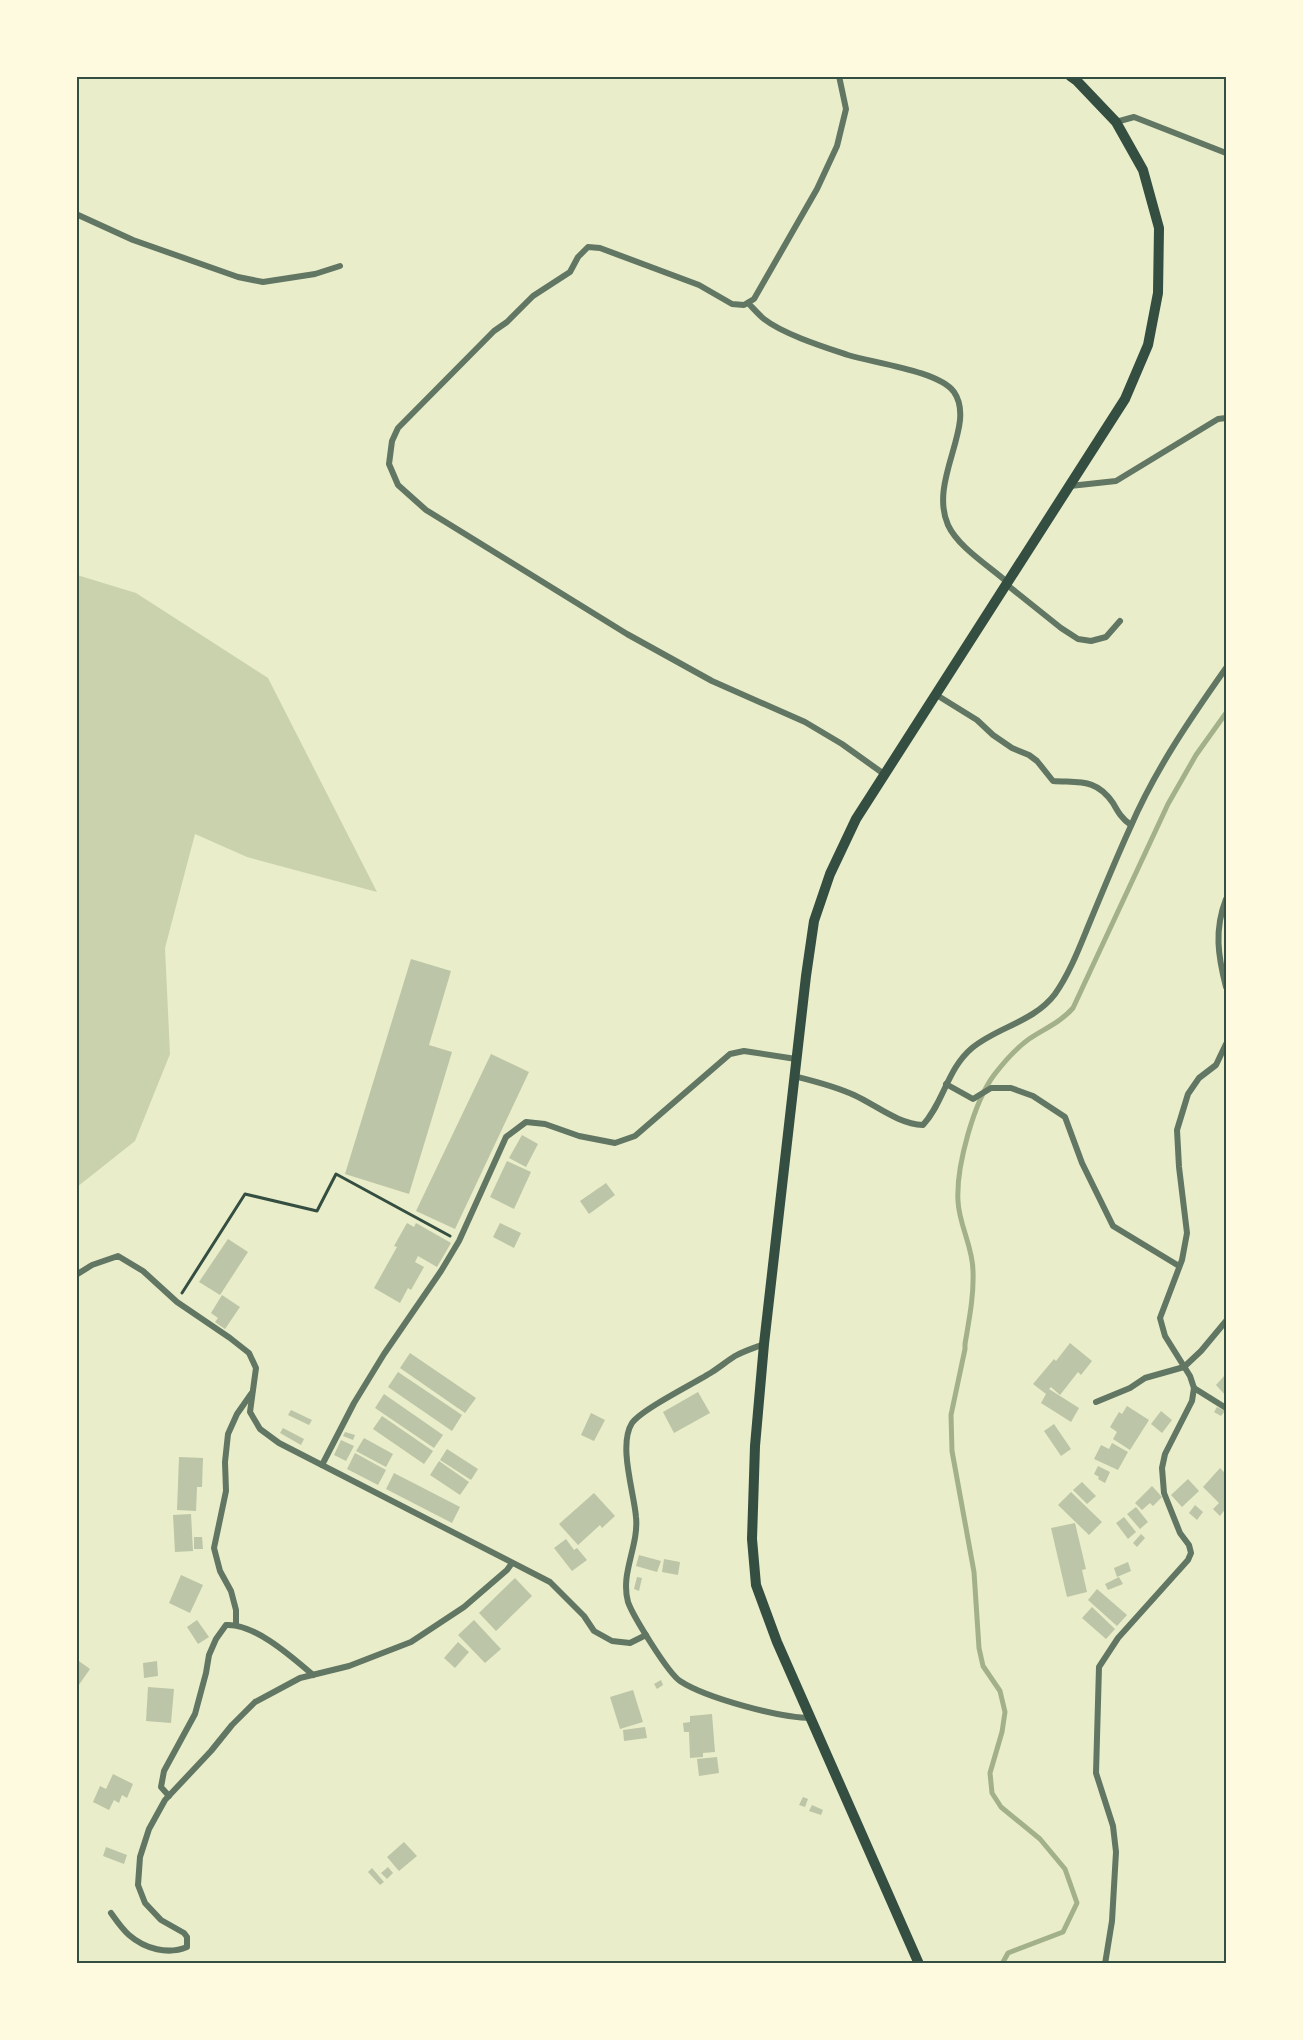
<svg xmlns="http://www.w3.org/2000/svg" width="1303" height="2040" viewBox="0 0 1303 2040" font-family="Lora,serif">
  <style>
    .green { fill: #cad2ad }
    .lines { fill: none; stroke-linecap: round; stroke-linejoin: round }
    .stream { stroke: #a3b18a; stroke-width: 5 }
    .building { fill: #bcc5a7 }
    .path { stroke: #344e41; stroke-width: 3 }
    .minor { stroke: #617663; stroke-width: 6 }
    .secondary { stroke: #344e41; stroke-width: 10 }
    .neatline { fill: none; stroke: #344e41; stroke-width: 2 }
  </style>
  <rect width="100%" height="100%" fill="#e9edc9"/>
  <path class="green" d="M 77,575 L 136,593 L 268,678 L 377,892 L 247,857 L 195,834 L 165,948 L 170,1054 L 135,1141 L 77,1187 Z"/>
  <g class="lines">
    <path class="stream" d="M 1002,1964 L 1008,1953 L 1063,1932 L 1077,1903 L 1065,1869 L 1040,1839 L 1001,1807 L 992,1793 L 990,1773 L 1002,1732 L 1005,1712 L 1000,1691 L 983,1666 L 979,1648 L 974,1572 L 952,1451 L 951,1415 L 965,1349 L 965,1344 C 969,1320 974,1296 973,1271 C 973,1247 959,1225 958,1201 C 956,1166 974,1102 994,1075 C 1004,1062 1015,1049 1029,1039 C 1044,1029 1061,1022 1073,1008 L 1168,804 L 1196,755 L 1226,713"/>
  </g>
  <g class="building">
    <path d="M 411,959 L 451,971 L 429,1045 L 452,1052 L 409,1194 L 345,1174 Z"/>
    <path d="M 491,1054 L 529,1072 L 455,1229 L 416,1211 Z"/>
    <path d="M 522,1135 L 538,1144 L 526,1167 L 509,1158 Z"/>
    <path d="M 507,1161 L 531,1172 L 514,1209 L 490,1197 Z"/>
    <path d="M 606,1183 L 615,1195 L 589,1214 L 580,1201 Z"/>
    <path d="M 407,1223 L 414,1227 L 416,1223 L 451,1243 L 437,1267 L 418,1256 L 415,1262 L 424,1267 L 411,1290 L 408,1288 L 400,1303 L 374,1288 L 397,1247 L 394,1246 Z"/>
    <path d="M 500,1223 L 521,1233 L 514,1248 L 493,1237 Z"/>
    <path d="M 228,1239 L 248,1252 L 220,1295 L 199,1282 Z"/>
    <path d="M 222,1295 L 240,1307 L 225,1329 L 215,1322 L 218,1318 L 211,1313 Z"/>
    <path d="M 1070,1343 L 1092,1361 L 1081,1375 L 1078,1372 L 1060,1395 L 1051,1387 L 1049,1389 L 1079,1408 L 1071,1422 L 1041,1403 L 1046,1394 L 1033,1384 L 1054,1359 L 1056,1361 Z"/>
    <path d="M 410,1353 L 476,1398 L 465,1413 L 400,1368 Z"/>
    <path d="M 398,1372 L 462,1415 L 452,1431 L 388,1387 Z"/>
    <path d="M 1225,1375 L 1226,1377 L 1226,1396 L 1216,1385 Z"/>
    <path d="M 698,1392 L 710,1413 L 674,1433 L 663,1412 Z"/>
    <path d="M 384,1394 L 443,1435 L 434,1448 L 375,1408 Z"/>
    <path d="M 1127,1406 L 1149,1420 L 1130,1450 L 1113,1439 L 1117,1432 L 1110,1427 L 1119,1412 L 1122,1414 Z"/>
    <path d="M 1217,1407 L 1225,1411 L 1221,1416 L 1214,1412 Z"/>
    <path d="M 291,1410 L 312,1420 L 309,1425 L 288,1415 Z"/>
    <path d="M 1161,1411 L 1172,1420 L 1162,1433 L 1151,1424 Z"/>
    <path d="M 591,1413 L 605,1420 L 594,1441 L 581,1435 Z"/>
    <path d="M 382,1416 L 433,1451 L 424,1464 L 373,1429 Z"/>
    <path d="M 1054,1424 L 1071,1449 L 1061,1456 L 1044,1431 Z"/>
    <path d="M 283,1428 L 304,1439 L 301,1445 L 280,1433 Z"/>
    <path d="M 345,1432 L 355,1435 L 353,1440 L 343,1436 Z"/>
    <path d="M 364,1438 L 393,1454 L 386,1467 L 356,1451 Z"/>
    <path d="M 341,1440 L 354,1446 L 346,1461 L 334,1455 Z"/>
    <path d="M 1112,1443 L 1128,1452 L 1118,1470 L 1094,1459 L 1101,1445 L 1109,1449 Z"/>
    <path d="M 447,1449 L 478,1469 L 471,1480 L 440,1460 Z"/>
    <path d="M 355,1453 L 386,1470 L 378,1485 L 347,1469 Z"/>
    <path d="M 179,1457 L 203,1458 L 202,1487 L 197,1487 L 196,1511 L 177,1510 Z"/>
    <path d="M 439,1461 L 469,1482 L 460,1495 L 430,1475 Z"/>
    <path d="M 1098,1466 L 1110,1472 L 1105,1483 L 1098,1479 L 1099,1477 L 1094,1474 Z"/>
    <path d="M 1220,1468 L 1226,1474 L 1226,1508 L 1220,1516 L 1213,1509 L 1219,1503 L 1203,1487 Z"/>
    <path d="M 394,1473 L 460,1507 L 452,1523 L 386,1489 Z"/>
    <path d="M 1188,1479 L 1199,1491 L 1182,1507 L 1171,1495 Z"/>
    <path d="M 1082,1482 L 1096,1496 L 1087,1504 L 1073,1490 Z"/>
    <path d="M 1152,1486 L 1162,1497 L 1153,1506 L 1150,1503 L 1142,1510 L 1135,1503 Z"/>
    <path d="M 1071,1492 L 1102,1522 L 1089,1535 L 1058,1505 Z"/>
    <path d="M 594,1493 L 615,1516 L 602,1528 L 600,1525 L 578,1545 L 559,1524 Z"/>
    <path d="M 1195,1505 L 1203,1512 L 1197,1520 L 1189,1513 Z"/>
    <path d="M 1136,1507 L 1148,1522 L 1140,1529 L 1127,1514 Z"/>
    <path d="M 191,1514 L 193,1551 L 175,1552 L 173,1515 Z"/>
    <path d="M 1124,1517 L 1136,1532 L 1128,1539 L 1116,1523 Z"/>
    <path d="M 1075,1523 L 1086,1569 L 1082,1570 L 1087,1592 L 1067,1597 L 1051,1528 Z"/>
    <path d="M 1141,1534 L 1145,1538 L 1137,1547 L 1133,1543 Z"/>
    <path d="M 194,1537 L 202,1537 L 203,1549 L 194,1549 Z"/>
    <path d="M 566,1539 L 574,1550 L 577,1548 L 587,1560 L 572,1571 L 554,1548 Z"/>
    <path d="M 639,1555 L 661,1561 L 657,1572 L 636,1566 Z"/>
    <path d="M 664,1559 L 680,1562 L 678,1575 L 662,1572 Z"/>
    <path d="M 1128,1562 L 1131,1571 L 1117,1577 L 1114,1568 Z"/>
    <path d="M 181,1575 L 203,1585 L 190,1613 L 169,1603 Z"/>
    <path d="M 637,1577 L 642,1578 L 639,1591 L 634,1589 Z"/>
    <path d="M 1119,1577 L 1123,1584 L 1108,1590 L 1105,1584 Z"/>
    <path d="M 515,1578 L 532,1596 L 496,1631 L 479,1613 Z"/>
    <path d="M 1097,1589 L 1127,1615 L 1117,1626 L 1088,1600 Z"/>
    <path d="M 1092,1607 L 1115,1629 L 1106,1639 L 1082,1618 Z"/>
    <path d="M 197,1620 L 209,1637 L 198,1644 L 187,1627 Z"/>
    <path d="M 474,1620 L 501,1649 L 485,1663 L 458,1635 Z"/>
    <path d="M 458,1642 L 469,1652 L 455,1668 L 444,1658 Z"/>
    <path d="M 76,1659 L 90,1669 L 76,1689 Z"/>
    <path d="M 157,1661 L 158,1676 L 144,1678 L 143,1663 Z"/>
    <path d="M 661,1680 L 663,1685 L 657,1689 L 654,1684 Z"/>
    <path d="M 148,1687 L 174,1689 L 171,1723 L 146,1721 Z"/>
    <path d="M 633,1690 L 643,1722 L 620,1729 L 610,1697 Z"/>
    <path d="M 712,1714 L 715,1752 L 703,1753 L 703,1757 L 690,1758 L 689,1732 L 684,1732 L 683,1723 L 690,1722 L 690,1716 Z"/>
    <path d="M 645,1727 L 647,1738 L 624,1741 L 623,1730 Z"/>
    <path d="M 717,1757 L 719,1773 L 699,1776 L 697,1759 Z"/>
    <path d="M 113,1774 L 133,1784 L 127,1798 L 122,1795 L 119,1803 L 114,1800 L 109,1810 L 93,1802 L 100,1786 L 106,1789 Z"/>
    <path d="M 803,1797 L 808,1799 L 805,1807 L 799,1805 Z"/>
    <path d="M 812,1805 L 823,1810 L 821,1815 L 809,1811 Z"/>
    <path d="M 404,1842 L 417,1856 L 399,1871 L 387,1857 Z"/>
    <path d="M 106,1847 L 127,1855 L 124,1864 L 103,1856 Z"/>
    <path d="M 388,1867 L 393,1873 L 387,1879 L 381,1873 Z"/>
    <path d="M 372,1868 L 384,1882 L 380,1885 L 368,1872 Z"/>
  </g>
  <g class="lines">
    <path class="path" d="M 182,1293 L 245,1194 L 317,1211 L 336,1174 L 450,1236"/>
    <g class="minor">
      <path d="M 839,76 L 846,109 L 837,146 L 817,189 L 754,299 L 744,305 L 732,304 L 699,285 L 600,248 L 588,247 L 578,257 L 570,272 L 533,296 L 507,322 L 494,331 L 398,428 L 392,441 L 389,464 L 398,485 L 426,510 L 627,634 L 712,681 L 805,722 L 842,744 L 884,774"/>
      <path d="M 1116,122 L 1134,117 L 1226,153"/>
      <path d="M 76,214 L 133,240 L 238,277 L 263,282 L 315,274 L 340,266"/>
      <path d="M 748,303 C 753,308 758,314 764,319 C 783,334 824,347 848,355 C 874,363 939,371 954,392 C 977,425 928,480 948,525 C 958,547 989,566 1007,582"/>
      <path d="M 1070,486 L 1116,481 L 1218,419 L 1226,418"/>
      <path d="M 1006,584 L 1061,628 L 1078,639 L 1091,641 L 1106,637 L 1120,621"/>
      <path d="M 935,694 L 977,720 L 993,735 L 1012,748 L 1029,755 L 1037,761 L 1053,781 C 1079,783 1096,778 1113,803 C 1118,812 1122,819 1131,825"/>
      <path d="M 1226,899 C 1214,930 1218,956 1226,987"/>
      <path d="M 794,1076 C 814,1081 835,1086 854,1095 C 876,1105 898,1124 923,1125 C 944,1102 947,1069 972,1048 C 997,1027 1034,1022 1055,994 C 1069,974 1078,951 1087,929 C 1101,895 1115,861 1130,828 C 1155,770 1190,719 1226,668"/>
      <path d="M 946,1084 L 973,1099 L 991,1088 L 1011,1088 L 1033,1096 L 1065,1117 L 1082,1163 L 1113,1226 L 1179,1266"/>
      <path d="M 76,1275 L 92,1265 L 118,1256 L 143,1271 L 177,1302 L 230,1338 L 249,1353 L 256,1368 L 250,1412 L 260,1429 L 279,1443 L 550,1582 L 584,1616 L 594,1631 L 612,1641 L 630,1643 L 646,1635"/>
      <path d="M 764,1344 C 754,1348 744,1351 735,1356 C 727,1361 720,1367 712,1372 C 695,1383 642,1409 632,1423 C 618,1445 634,1492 636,1517 C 639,1546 620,1573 628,1602 C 633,1616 668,1673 680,1681 C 706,1698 780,1718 811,1718"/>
      <path d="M 1194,1388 L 1226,1408"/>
      <path d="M 1096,1402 L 1130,1388 L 1145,1378 L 1184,1367 L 1201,1351 L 1226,1321"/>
      <path d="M 322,1465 L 354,1403 L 384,1354 L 441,1271 L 459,1241 L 506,1137 L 526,1122 L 545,1124 L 579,1136 L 615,1143 L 635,1136 L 730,1054 L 744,1051 L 796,1059"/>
      <path d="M 236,1625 L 236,1610 L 231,1591 L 220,1571 L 214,1548 L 226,1491 L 225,1462 L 228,1434 L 237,1414 L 251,1394"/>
      <path d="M 169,1796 L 161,1787 L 164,1771 L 195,1714 L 206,1673 L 209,1655 L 216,1639 L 226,1625 C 254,1623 292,1657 313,1675"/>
      <path d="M 111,1913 C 116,1920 122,1929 129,1935 C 145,1949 168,1955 187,1947 L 187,1937 L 184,1933 L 161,1920 L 145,1903 L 138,1885 L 140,1857 L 149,1829 L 165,1800 L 211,1751 L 232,1725 L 255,1702 L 300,1678 L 349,1666 L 411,1642 L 464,1607 L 507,1570 L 512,1563"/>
      <path d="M 1105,1964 L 1112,1921 L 1116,1852 L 1113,1826 L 1096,1773 L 1099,1667 L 1118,1638 L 1188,1560 L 1191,1553 L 1189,1545 L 1180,1533 L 1164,1493 L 1162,1468 L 1165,1454 L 1192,1401 L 1194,1388 L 1190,1376 L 1165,1336 L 1160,1318 L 1182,1260 L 1187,1233 L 1179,1167 L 1177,1130 L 1188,1094 L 1199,1078 L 1216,1065 L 1226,1044"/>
    </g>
    <path class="secondary" d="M 919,1964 L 777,1642 L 756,1585 L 752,1539 L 755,1446 L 764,1344 L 806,976 L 814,921 L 830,874 L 856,819 L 1125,399 L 1148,345 L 1158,293 L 1159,228 L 1143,170 L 1116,122 L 1077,81 L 1070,76"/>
  </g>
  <rect width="1303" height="2040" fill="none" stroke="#fefae0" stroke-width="156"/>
  <rect x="78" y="78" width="1147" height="1884" class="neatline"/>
</svg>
